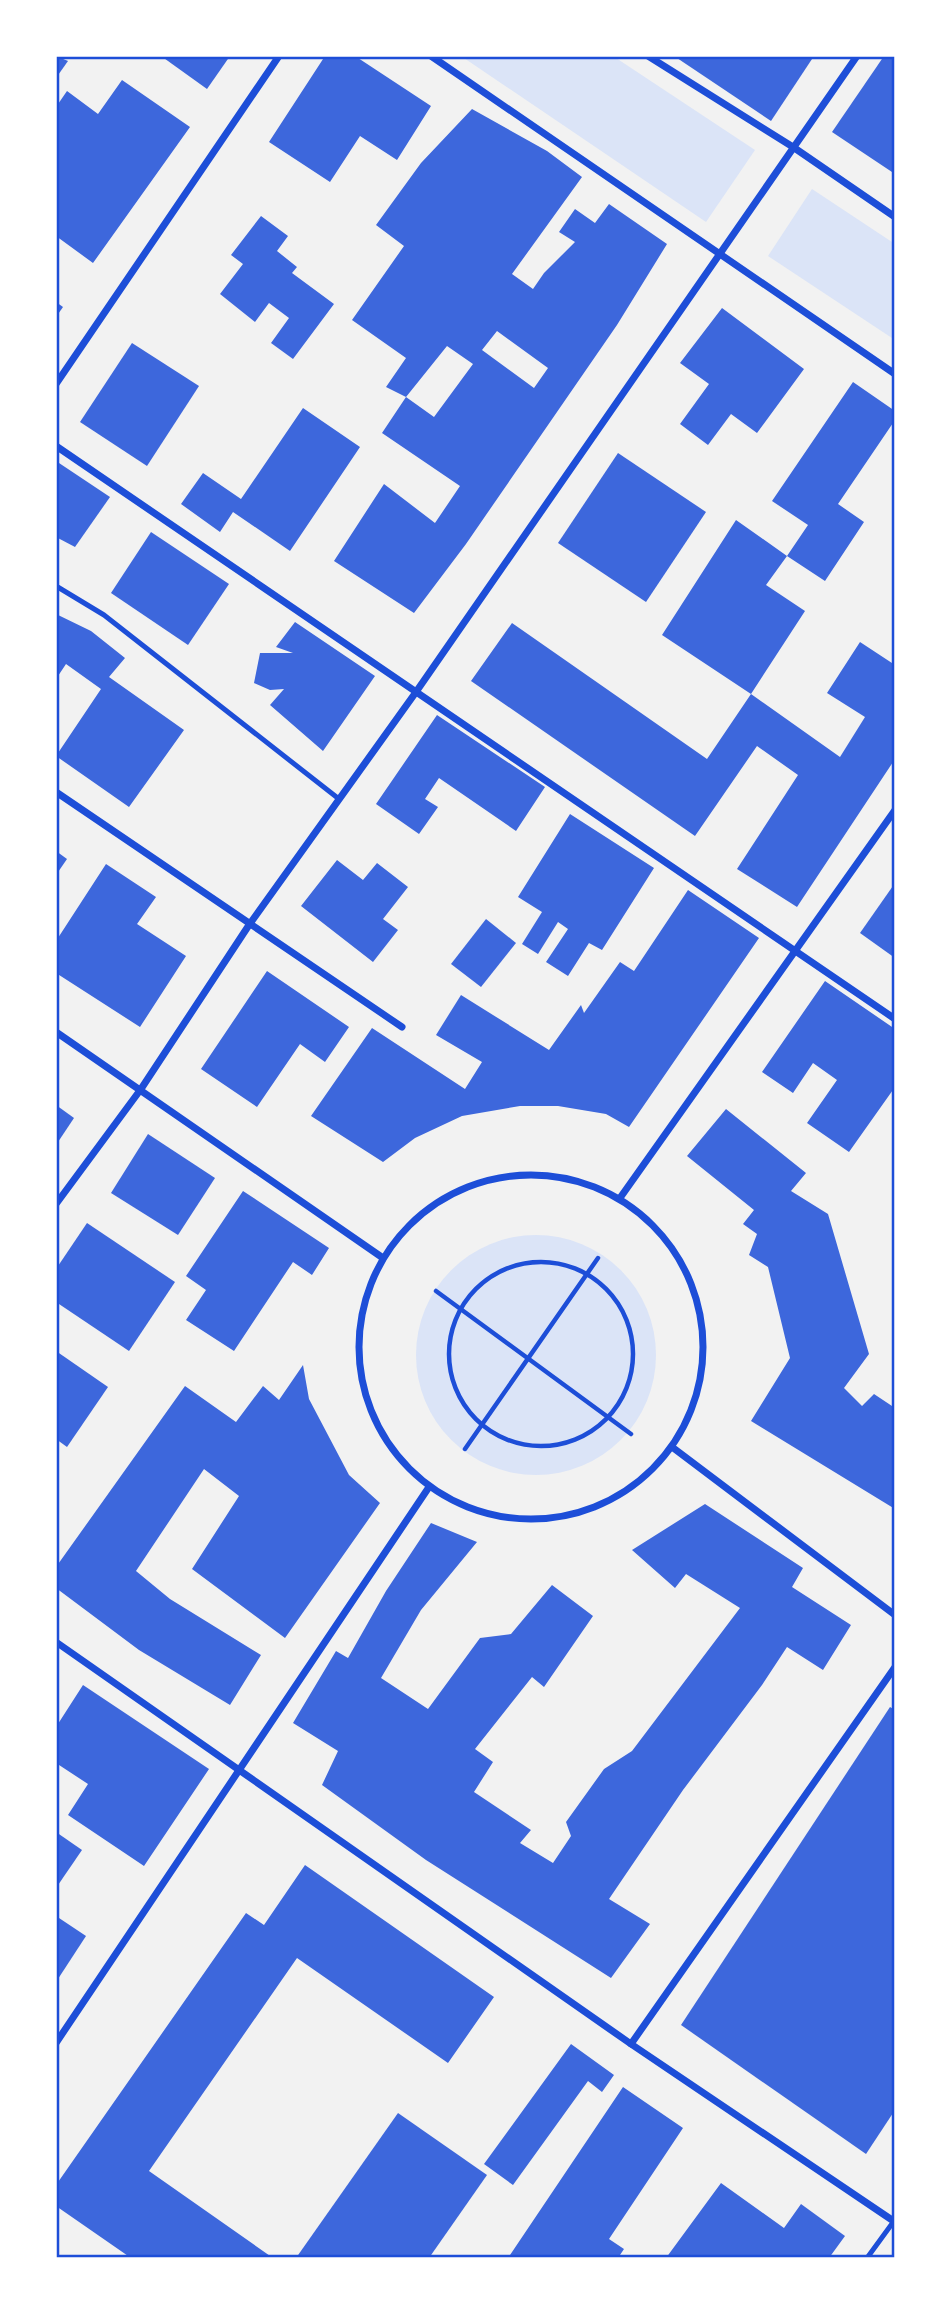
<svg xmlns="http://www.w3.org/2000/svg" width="951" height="2314" viewBox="0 0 951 2314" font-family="'Nunito Sans',sans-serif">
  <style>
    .green { fill: #dbe4f7 }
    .building { fill: #3d67dc; fill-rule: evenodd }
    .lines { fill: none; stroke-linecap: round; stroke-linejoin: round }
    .path { stroke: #1d4ed8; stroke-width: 4.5 }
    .service { stroke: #1d4ed8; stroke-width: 5 }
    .minor { stroke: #1d4ed8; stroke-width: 7 }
    .neatline { fill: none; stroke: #1d4ed8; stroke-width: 2.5 }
  </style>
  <rect width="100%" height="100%" fill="#f2f2f2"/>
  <g class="green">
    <path d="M 461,56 L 613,56 L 755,150 L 706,222 Z"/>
    <path d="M 812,189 L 895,244 L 895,340 L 768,256 Z"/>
    <circle cx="536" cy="1355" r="120"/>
  </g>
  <g class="building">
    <path d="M 56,56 L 68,61 L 56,78 Z"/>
    <path d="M 161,56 L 230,56 L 207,89 Z"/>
    <path d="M 325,56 L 355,56 L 431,106 L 397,160 L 360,136 L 330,182 L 269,142 Z"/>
    <path d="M 674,56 L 814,56 L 771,121 Z"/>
    <path d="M 884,56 L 895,56 L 895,174 L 832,132 Z"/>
    <path d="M 122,80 L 190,127 L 93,263 L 56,236 L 56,183 L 59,179 L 56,176 L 56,107 L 67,91 L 98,114 Z"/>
    <path d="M 472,109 L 547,151 L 582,177 L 512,274 L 533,289 L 544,273 L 575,242 L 559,232 L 575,209 L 595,223 L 609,204 L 667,244 L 617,325 L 466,544 L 414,613 L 334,561 L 384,484 L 435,523 L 460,486 L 382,433 L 406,397 L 434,417 L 473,364 L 447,346 L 406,397 L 386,387 L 406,358 L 352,320 L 404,246 L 376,225 L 421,163 ZM 497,331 L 548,368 L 534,388 L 482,350 Z"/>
    <path d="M 261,216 L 288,236 L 277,251 L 297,267 L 292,273 L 334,304 L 293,359 L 271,343 L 289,318 L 269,303 L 255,322 L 220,294 L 243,264 L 231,255 Z"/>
    <path d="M 56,302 L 63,307 L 56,317 Z"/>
    <path d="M 722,308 L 804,369 L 757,433 L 731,414 L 708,445 L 680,424 L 709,384 L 680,363 Z"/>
    <path d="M 132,343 L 199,386 L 147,466 L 80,422 Z"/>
    <path d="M 853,382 L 895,411 L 895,420 L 838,504 L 864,522 L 825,581 L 787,556 L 808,525 L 772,501 Z"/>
    <path d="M 303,408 L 360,447 L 290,551 L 233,512 L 220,532 L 181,504 L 203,473 L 241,499 Z"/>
    <path d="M 618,453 L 706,512 L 646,602 L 558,543 Z"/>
    <path d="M 56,461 L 110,497 L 75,547 L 56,537 Z"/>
    <path d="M 736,520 L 787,556 L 766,585 L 805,611 L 751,694 L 662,635 Z"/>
    <path d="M 151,532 L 229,584 L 188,645 L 111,593 Z"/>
    <path d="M 56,614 L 91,631 L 125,658 L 109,677 L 184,730 L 129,807 L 56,756 L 101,689 L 66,664 L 56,679 Z"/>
    <path d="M 295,622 L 375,676 L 323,751 L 270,705 L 284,689 L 270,690 L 254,683 L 260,653 L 293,653 L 276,647 Z"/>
    <path d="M 512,623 L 707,759 L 751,694 L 840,757 L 865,717 L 827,693 L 860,642 L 895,665 L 895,759 L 797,907 L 737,869 L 798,775 L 757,746 L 695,836 L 471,681 Z"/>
    <path d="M 437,715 L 545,787 L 516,831 L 439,778 L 425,799 L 438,807 L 419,834 L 376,804 Z"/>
    <path d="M 570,814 L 654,868 L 602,950 L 589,943 L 568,976 L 546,962 L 568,929 L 558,922 L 538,954 L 522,944 L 542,912 L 518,897 Z"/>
    <path d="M 56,851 L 67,859 L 56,875 Z"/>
    <path d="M 337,860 L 363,880 L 377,863 L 408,887 L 383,919 L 398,930 L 373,962 L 301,906 Z"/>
    <path d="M 106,864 L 156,897 L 137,924 L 186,956 L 140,1027 L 56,973 L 56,941 Z"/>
    <path d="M 895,883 L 895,958 L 860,933 Z"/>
    <path d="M 688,890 L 759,938 L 629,1127 L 606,1114 L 558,1106 L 520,1106 L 462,1116 L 415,1138 L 383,1162 L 311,1116 L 372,1028 L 465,1089 L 482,1062 L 436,1035 L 461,995 L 549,1050 L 581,1005 L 584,1013 L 620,962 L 634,971 Z"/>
    <path d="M 486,919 L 516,943 L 481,987 L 451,964 Z"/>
    <path d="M 267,971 L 349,1027 L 325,1062 L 300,1044 L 257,1107 L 201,1069 Z"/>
    <path d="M 825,981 L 895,1029 L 895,1087 L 849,1152 L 807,1123 L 837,1080 L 813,1063 L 793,1093 L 762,1072 Z"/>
    <path d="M 56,1105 L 74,1118 L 56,1145 Z"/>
    <path d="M 726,1109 L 806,1173 L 791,1191 L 828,1214 L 869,1354 L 844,1388 L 862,1406 L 874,1394 L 895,1408 L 895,1509 L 751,1421 L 790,1358 L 768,1267 L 749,1255 L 757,1234 L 743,1224 L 754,1210 L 687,1156 Z"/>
    <path d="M 148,1134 L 215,1178 L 178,1235 L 111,1193 Z"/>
    <path d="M 243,1191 L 329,1248 L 312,1275 L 293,1262 L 234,1351 L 186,1320 L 206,1290 L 186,1276 Z"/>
    <path d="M 87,1223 L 175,1282 L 129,1351 L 56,1302 L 56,1269 Z"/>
    <path d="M 56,1351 L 108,1387 L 67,1447 L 56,1439 Z"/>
    <path d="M 303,1365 L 309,1399 L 349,1475 L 380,1503 L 285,1638 L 192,1569 L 239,1496 L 204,1469 L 136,1571 L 170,1599 L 261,1655 L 230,1705 L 139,1650 L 56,1588 L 56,1567 L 185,1386 L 236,1422 L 263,1386 L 279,1400 Z"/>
    <path d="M 705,1504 L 803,1568 L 792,1587 L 851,1625 L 823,1670 L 787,1647 L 762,1685 L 683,1790 L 609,1899 L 650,1924 L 611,1978 L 426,1860 L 322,1785 L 338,1751 L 293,1723 L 336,1651 L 348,1658 L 386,1591 L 431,1523 L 477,1542 L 421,1610 L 381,1678 L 428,1709 L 480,1638 L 511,1634 L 552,1585 L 593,1616 L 544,1687 L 532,1677 L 475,1749 L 493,1762 L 474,1792 L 531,1830 L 520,1843 L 553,1863 L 571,1836 L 566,1822 L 604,1769 L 632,1751 L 740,1608 L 686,1574 L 675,1588 L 632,1550 Z"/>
    <path d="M 83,1685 L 209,1769 L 144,1866 L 68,1815 L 88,1784 L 56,1763 L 56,1727 Z"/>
    <path d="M 890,1707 L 895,1710 L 895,2110 L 866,2154 L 681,2025 Z"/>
    <path d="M 56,1832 L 82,1850 L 56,1888 Z"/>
    <path d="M 305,1865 L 494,1997 L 448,2063 L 297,1958 L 149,2171 L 273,2258 L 131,2258 L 56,2206 L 56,2185 L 246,1913 L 264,1925 Z"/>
    <path d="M 56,1916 L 86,1936 L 56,1982 Z"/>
    <path d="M 571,2044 L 614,2075 L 602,2092 L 588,2081 L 513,2185 L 484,2164 Z"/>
    <path d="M 623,2087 L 683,2128 L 609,2239 L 624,2249 L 618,2258 L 508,2258 Z"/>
    <path d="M 398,2113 L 487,2175 L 429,2258 L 296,2258 Z"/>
    <path d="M 721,2183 L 784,2228 L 801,2204 L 845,2236 L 829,2258 L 666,2258 Z"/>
  </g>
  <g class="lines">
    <g class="path">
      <circle cx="541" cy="1354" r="92"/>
      <path d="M 436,1291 L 631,1434"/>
      <path d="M 465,1449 L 598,1258"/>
    </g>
    <g class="service">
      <path d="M 56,586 L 104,615 L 339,799"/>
      <path d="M 867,2258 L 894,2221"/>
    </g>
    <g class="minor">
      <path d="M 431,56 L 895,374"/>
      <path d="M 648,56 L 793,147 L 895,217"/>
      <path d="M 56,384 L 279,56"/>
      <path d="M 56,446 L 895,1019"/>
      <path d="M 56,792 L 402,1027"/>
      <path d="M 56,1032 L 383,1258"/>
      <circle cx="531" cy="1347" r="172"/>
      <path d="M 620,1198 L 895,810"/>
      <path d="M 56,1204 L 141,1089 L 249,925 L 416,692 L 857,56"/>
      <path d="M 672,1447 L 895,1615"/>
      <path d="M 56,1642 L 631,2044 L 895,2222"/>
      <path d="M 56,2043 L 429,1487"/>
      <path d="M 631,2044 L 895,1667"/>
    </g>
  </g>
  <rect width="951" height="2314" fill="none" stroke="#ffffff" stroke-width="116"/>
  <rect x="58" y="58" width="835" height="2198" class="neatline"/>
</svg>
